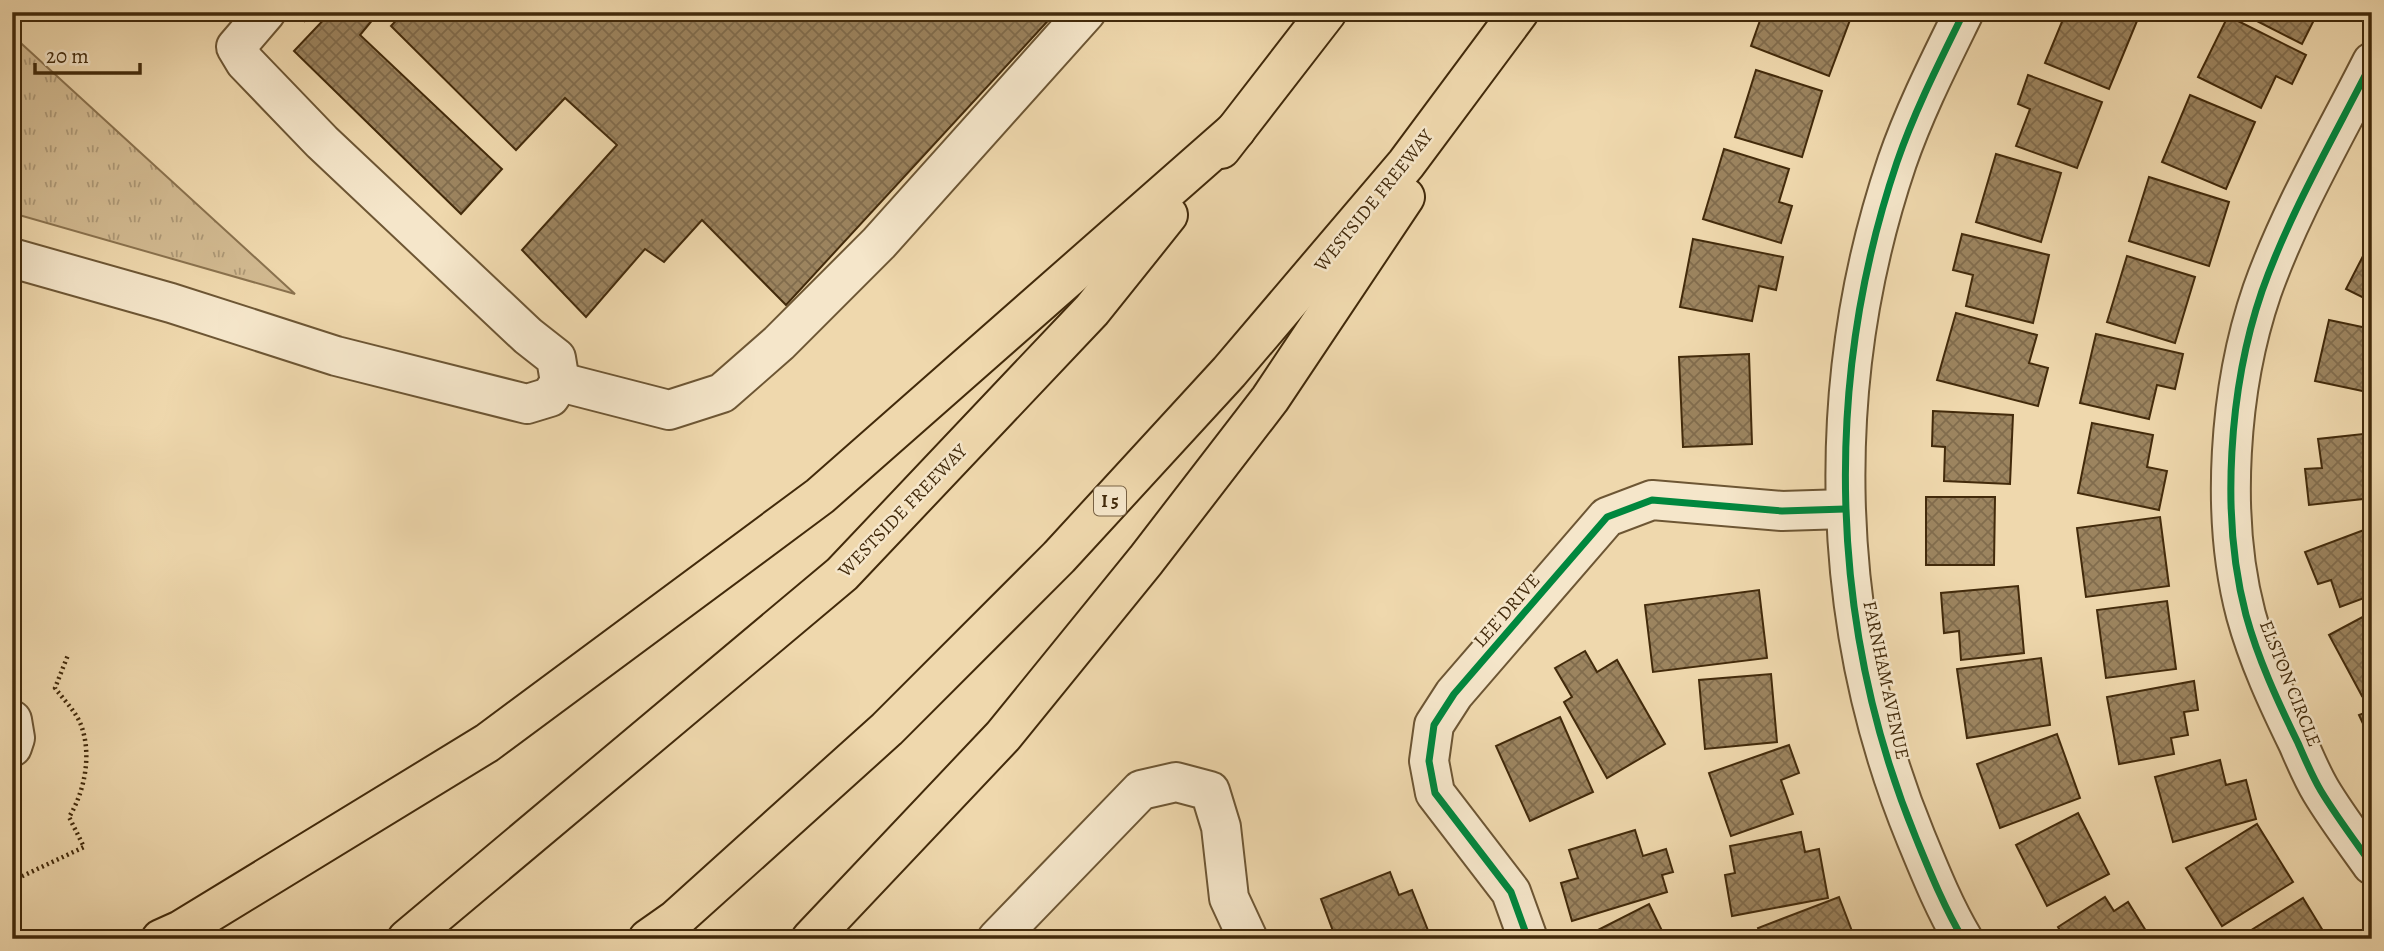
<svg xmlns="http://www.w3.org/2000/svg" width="2384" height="951" viewBox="0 0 2384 951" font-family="Alegreya,serif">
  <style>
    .grass { fill: url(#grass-tufts); stroke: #8a724e; stroke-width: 2 }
    .building { fill: url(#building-cross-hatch); stroke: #422a0b; stroke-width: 2 }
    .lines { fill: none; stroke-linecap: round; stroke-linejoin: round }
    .minor-casing { stroke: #6d5634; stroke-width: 42 }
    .highway-casing { stroke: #422a0b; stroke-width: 42 }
    .path { stroke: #422a0b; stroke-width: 4.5; stroke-dasharray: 2 3.5; stroke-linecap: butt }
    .minor { stroke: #f5e6ca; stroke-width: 38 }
    .highway { stroke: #efd8ad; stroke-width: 38 }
    .cycleway-casing { stroke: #f5e6ca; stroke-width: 11 }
    .cycleway { stroke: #00873e; stroke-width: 7 }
    .labels { text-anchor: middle; stroke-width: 5; stroke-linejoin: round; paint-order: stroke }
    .shield { fill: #f5e6ca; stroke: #786244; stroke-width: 2 }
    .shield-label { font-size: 18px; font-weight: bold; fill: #422a0b }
    .street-label { font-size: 19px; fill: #422a0b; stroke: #f5e6ca }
  </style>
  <defs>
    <pattern id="grass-tufts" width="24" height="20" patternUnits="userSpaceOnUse" patternTransform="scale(1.75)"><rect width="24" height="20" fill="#d2ba91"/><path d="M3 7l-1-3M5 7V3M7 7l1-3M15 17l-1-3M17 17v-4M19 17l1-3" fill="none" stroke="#ac9775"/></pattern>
    <pattern id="building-cross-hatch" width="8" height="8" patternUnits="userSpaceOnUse" patternTransform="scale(1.75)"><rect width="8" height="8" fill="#9c845f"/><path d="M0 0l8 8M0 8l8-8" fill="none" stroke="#816c4d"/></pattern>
  </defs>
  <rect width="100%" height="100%" fill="#efd8ad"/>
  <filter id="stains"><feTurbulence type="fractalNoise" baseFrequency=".00286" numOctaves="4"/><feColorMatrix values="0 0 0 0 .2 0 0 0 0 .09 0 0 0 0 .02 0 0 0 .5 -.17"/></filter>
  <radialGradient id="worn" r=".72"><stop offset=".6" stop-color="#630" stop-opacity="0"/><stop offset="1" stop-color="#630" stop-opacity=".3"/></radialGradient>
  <path class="grass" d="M 12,35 L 295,294 L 12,213 Z"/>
  <g class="building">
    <path d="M 331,12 L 379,12 L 360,35 L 502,169 L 461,214 L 294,51 Z"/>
    <path d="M 404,12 L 1056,12 L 786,305 L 702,220 L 664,262 L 645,249 L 586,317 L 522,250 L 617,145 L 565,98 L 516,150 L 391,26 Z"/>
    <path d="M 1763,12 L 1853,12 L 1829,76 L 1751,46 Z"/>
    <path d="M 2066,12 L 2115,12 L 2137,21 L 2109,89 L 2045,63 Z"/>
    <path d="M 2246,12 L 2318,12 L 2302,44 L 2245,15 Z"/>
    <path d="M 2228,16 L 2306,55 L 2292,84 L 2276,76 L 2261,108 L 2198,77 Z"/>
    <path d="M 1756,70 L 1822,91 L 1802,157 L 1735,137 Z"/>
    <path d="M 2028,75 L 2102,102 L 2077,168 L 2016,146 L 2030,109 L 2018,104 Z"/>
    <path d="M 2190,95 L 2255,122 L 2226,189 L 2162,162 Z"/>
    <path d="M 1724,149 L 1789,169 L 1779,202 L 1792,206 L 1781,243 L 1703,219 Z"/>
    <path d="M 1996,154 L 2061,173 L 2041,242 L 1976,222 Z"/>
    <path d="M 2149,177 L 2229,202 L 2209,266 L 2129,241 Z"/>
    <path d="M 1962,234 L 2049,255 L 2033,323 L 1966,306 L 1973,275 L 1953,270 Z"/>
    <path d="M 1693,239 L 1783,257 L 1776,290 L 1759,286 L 1752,321 L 1680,307 Z"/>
    <path d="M 2127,256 L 2195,277 L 2175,343 L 2107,322 Z"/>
    <path d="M 2363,256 L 2372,260 L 2372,302 L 2346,289 Z"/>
    <path d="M 1956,313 L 2037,335 L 2029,363 L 2048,368 L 2038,406 L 1937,380 Z"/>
    <path d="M 2329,320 L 2372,329 L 2372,393 L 2315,381 Z"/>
    <path d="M 2096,334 L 2183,354 L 2175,389 L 2157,385 L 2149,419 L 2080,403 Z"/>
    <path d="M 1749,354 L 1752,444 L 1683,447 L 1679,357 Z"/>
    <path d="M 1933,411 L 2013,415 L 2010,484 L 1944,481 L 1945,447 L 1932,446 Z"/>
    <path d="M 2092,423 L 2153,435 L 2147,467 L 2167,471 L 2159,510 L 2078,493 Z"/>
    <path d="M 2372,433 L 2372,498 L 2309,505 L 2305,469 L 2322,468 L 2318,439 Z"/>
    <path d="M 1926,497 L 1995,497 L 1994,565 L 1926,565 Z"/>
    <path d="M 2160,517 L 2169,586 L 2086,597 L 2077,528 Z"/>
    <path d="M 2372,527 L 2372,595 L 2340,607 L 2331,580 L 2318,584 L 2305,552 Z"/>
    <path d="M 2018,586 L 2024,653 L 1961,660 L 1959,631 L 1944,633 L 1941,593 Z"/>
    <path d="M 1759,590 L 1767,658 L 1653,672 L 1645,605 Z"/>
    <path d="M 2167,601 L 2176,669 L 2106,678 L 2097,610 Z"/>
    <path d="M 2372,612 L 2372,690 L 2362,696 L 2329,635 Z"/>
    <path d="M 1585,651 L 1597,672 L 1617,660 L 1665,744 L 1607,778 L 1564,702 L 1572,697 L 1555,668 Z"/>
    <path d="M 2041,658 L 2050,725 L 1967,738 L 1957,669 Z"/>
    <path d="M 1771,674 L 1777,742 L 1705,749 L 1699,680 Z"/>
    <path d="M 2194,681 L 2198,710 L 2184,712 L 2188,735 L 2171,738 L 2174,754 L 2119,764 L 2107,697 Z"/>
    <path d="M 2372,710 L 2372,743 L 2359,715 Z"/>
    <path d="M 1560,717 L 1593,792 L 1530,821 L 1496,746 Z"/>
    <path d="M 2057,734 L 2080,798 L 2000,828 L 1977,764 Z"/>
    <path d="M 1789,745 L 1799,773 L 1781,780 L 1793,814 L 1731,836 L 1709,773 Z"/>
    <path d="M 2220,760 L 2226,785 L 2246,780 L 2256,819 L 2173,842 L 2155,777 Z"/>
    <path d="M 2078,813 L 2109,874 L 2047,906 L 2016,845 Z"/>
    <path d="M 2257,824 L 2293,882 L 2222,926 L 2186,868 Z"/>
    <path d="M 1635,830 L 1643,856 L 1666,849 L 1673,872 L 1662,875 L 1667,892 L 1572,921 L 1561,883 L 1578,878 L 1569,850 Z"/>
    <path d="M 1801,832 L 1805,852 L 1819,849 L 1828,898 L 1732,916 L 1725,875 L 1735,873 L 1730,846 Z"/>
    <path d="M 1390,872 L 1399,895 L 1412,890 L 1429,933 L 1414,939 L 1336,939 L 1321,899 Z"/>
    <path d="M 1839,897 L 1855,939 L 1762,939 L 1758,928 Z"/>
    <path d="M 2105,897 L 2114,911 L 2128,902 L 2151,939 L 2065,939 L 2058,927 Z"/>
    <path d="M 2303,898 L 2328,939 L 2241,939 L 2240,937 Z"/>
    <path d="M 1649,904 L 1666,939 L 1600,939 L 1596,931 Z"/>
  </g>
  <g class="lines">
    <g class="minor-casing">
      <g id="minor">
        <path d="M 2372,62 C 2334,137 2290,212 2262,291 C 2229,387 2220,517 2246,615 C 2258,659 2278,702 2298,743 C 2305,759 2312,776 2321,791 C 2336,816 2355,841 2372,865"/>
        <path d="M 12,258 L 171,303 L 336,356 L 527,404 L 550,397 L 560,382 L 556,358 L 528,336 L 322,142 L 245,62 L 236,47 L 266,12"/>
        <path d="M 560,382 L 669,410 L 722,393 L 779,343 L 879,243 L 1086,12"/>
        <path d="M 12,720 L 15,738 L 12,747"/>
        <path d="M 997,939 L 1141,790 L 1176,782 L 1210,791 L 1221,827 L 1229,898 L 1248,939"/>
        <path d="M 1528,939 L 1511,892 L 1435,793 L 1429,761 L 1434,725 L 1454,694 L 1607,517 L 1652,500 L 1782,511 L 1845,509"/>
        <path d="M 1963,939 C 1944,907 1930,872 1916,838 C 1828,624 1823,381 1897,162 C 1915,110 1940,61 1964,12"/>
      </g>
    </g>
    <g class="highway-casing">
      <g id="highway">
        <path d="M 1221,149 L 1327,12"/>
        <path d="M 161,939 L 181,930 L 487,743 L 820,496 L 1236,130"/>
        <path d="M 407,939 L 842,574 L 1092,310 L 1168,215"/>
        <path d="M 648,939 L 675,920 L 887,729 L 1059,557 L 1229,372 L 1406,164 L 1519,12"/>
        <path d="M 811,939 L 1003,736 L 1146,560 L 1270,399 L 1405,197"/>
      </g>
    </g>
    <g class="path">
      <path d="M 303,21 L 311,12"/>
      <path d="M 12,881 L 84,847 L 69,817 C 85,791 92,754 81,725 C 76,712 64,700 55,688 L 68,655"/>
    </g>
    <use href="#minor" class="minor"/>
    <use href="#highway" class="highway"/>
    <g class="cycleway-casing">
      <g id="cycleway">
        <path d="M 2372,62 C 2334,137 2290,212 2262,291 C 2229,387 2220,517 2246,615 C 2258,659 2278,702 2298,743 C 2305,759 2312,776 2321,791 C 2336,816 2355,841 2372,865"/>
        <path d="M 1528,939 L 1511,892 L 1435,793 L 1429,761 L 1434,725 L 1454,694 L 1607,517 L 1652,500 L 1782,511 L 1845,509"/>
        <path d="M 1963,939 C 1944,907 1930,872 1916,838 C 1828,624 1823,381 1897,162 C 1915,110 1940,61 1964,12"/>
      </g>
    </g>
    <use href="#cycleway" class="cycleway"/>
  </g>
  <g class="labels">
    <rect class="shield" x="1094" y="486.5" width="32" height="29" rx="5"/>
    <g class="shield-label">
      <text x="1110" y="507">I 5</text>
    </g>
    <g class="street-label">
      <text transform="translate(1373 200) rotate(-51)" y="7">WESTSIDE FREEWAY</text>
      <text transform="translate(902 510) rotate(-46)" y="7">WESTSIDE FREEWAY</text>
      <text transform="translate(1506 610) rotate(-49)" y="7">LEE DRIVE</text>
      <text transform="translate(1887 680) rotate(78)" y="7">FARNHAM AVENUE</text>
      <text transform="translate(2291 683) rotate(68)" y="7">ELSTON CIRCLE</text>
    </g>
  </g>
  <rect width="2384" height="951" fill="none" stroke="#efd8ad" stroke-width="42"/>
  <rect x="14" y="14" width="2356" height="923" fill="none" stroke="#422a0b" stroke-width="3.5"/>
  <rect x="21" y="21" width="2342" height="909" fill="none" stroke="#422a0b" stroke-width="2"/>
  <path d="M35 63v10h105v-10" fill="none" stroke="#422a0b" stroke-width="3.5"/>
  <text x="46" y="63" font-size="21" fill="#422a0b" stroke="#f5e6ca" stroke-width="5" paint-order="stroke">20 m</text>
  <rect width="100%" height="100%" filter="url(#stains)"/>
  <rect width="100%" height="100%" fill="url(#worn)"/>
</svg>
